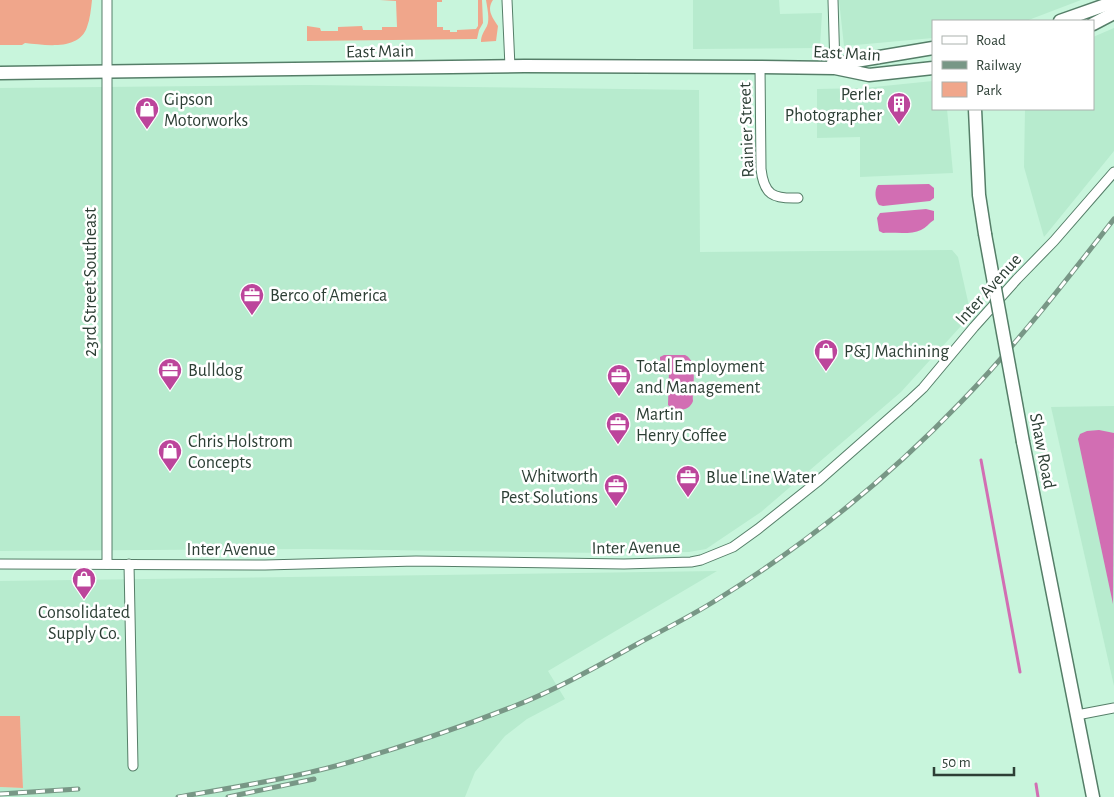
<svg xmlns="http://www.w3.org/2000/svg" width="1114" height="797" viewBox="0 0 1114 797" font-family="'Alegreya Sans',sans-serif">
  <style>
    .built { fill: #b7ebce }
    .green { fill: #f0a68b }
    .water { fill: #d26eb3 }
    .lines { fill: none; stroke-linecap: round; stroke-linejoin: round }
    .stream { stroke: #d26eb3; stroke-width: 3 }
    .street-casing { stroke: #557e68; stroke-width: 11 }
    .secondary-casing { stroke: #557e68; stroke-width: 15 }
    .street { stroke: #fff; stroke-width: 9 }
    .secondary { stroke: #fff; stroke-width: 12 }
    .rail-casing { stroke: #789786; stroke-width: 5 }
    .rail { stroke: #fff; stroke-width: 3; stroke-dasharray: 9; stroke-linecap: butt }
    .secondary-bridge-casing { stroke: #557e68; stroke-width: 15; stroke-linecap: butt }
    .secondary-bridge { stroke: #fff; stroke-width: 12 }
    .labels { text-anchor: middle; stroke-width: 5; stroke-linejoin: round; paint-order: stroke }
    .street-label { font-size: 18px; fill: #2d3f35; stroke: #fff }
    .poi-label { font-size: 18px; fill: #2d3f35; stroke: #fff; text-anchor: start }
  </style>
  <rect width="100%" height="100%" fill="#c8f5dc"/>
  <g class="built">
    <path d="M 693,0 L 779,0 L 780,14 L 822,13 L 820,46 L 818,48 L 693,49 Z"/>
    <path d="M 839,0 L 1081,0 L 1026,21 L 933,21 L 933,38 L 844,46 Z"/>
    <path d="M 1114,28 L 1114,151 L 1044,237 L 1024,167 L 1025,109 L 1093,109 L 1093,37 Z"/>
    <path d="M 933,81 L 933,109 L 947,109 L 953,173 L 860,177 L 860,137 L 817,138 L 817,89 L 864,88 Z"/>
    <path d="M 308,85 L 699,90 L 700,252 L 952,250 L 958,257 L 971,315 L 901,392 L 761,512 L 706,549 L 689,552 L 605,553 L 309,549 L 0,551 L 0,88 Z"/>
    <path d="M 1114,406 L 1114,686 L 1051,407 Z"/>
    <path d="M 717,571 L 548,671 L 565,699 L 527,719 L 505,736 L 475,772 L 465,797 L 0,797 L 0,787 L 23,788 L 20,716 L 0,716 L 0,581 Z"/>
  </g>
  <g class="green">
    <path d="M 0,0 L 92,0 C 91,9 90,19 87,27 C 79,51 45,45 25,43 L 22,45 L 0,45 Z"/>
    <path d="M 380,0 L 442,0 L 442,2 L 437,2 L 437,27 L 443,27 L 443,30 L 450,30 L 450,32 L 457,32 L 457,30 L 476,29 L 478,26 L 478,0 L 482,0 L 483,23 L 479,30 L 477,39 L 307,41 L 307,26 L 320,28 L 321,31 L 338,31 L 338,27 L 362,26 L 363,30 L 382,30 L 382,27 L 397,27 L 396,1 Z"/>
    <path d="M 486,0 L 493,0 C 486,10 493,18 498,26 L 496,41 L 481,42 C 481,35 484,32 487,26 C 490,19 487,7 486,0 Z"/>
    <path d="M 0,716 L 20,716 L 23,788 L 0,787 Z"/>
  </g>
  <g class="water">
    <path d="M 929,184 L 934,188 L 934,198 L 930,201 L 883,206 L 879,205 C 875,200 874,190 878,185 Z"/>
    <path d="M 926,209 L 934,211 L 934,220 C 929,223 926,228 921,230 C 911,235 894,232 883,233 L 879,231 L 877,218 L 880,213 Z"/>
    <path d="M 664,355 L 685,355 C 699,361 692,388 693,401 C 690,411 675,413 668,405 L 669,369 L 660,360 L 660,357 Z"/>
    <path d="M 1099,430 L 1114,433 L 1113,604 L 1078,439 L 1080,434 L 1087,431 Z"/>
  </g>
  <g class="lines">
    <g class="stream">
      <path d="M 981,460 L 1020,672"/>
      <path d="M 1036,784 L 1038,797"/>
    </g>
    <g class="street-casing">
      <g id="street">
        <path d="M 507,0 L 510,67"/>
        <path d="M 833,0 L 835,68"/>
        <path d="M 760,67 L 761,169 C 764,195 773,199 798,198"/>
        <path d="M 0,564 L 265,565 L 416,561 L 624,564 L 691,562 L 701,560 L 733,547 L 758,529 L 817,482 L 909,401 L 923,388 L 974,327 L 1017,279 L 1054,241 L 1114,172"/>
        <path d="M 107,564 L 107,0"/>
        <path d="M 129,564 L 133,766"/>
        <path d="M 1077,715 L 1114,708"/>
      </g>
    </g>
    <g class="secondary-casing">
      <g id="secondary">
        <path d="M 1060,21 L 1114,2"/>
        <path d="M 1093,24 L 1114,13"/>
        <path d="M 832,65 L 933,48"/>
        <path d="M 0,73 L 524,66 L 760,67 L 835,68 L 869,75 L 933,68"/>
        <path d="M 975,109 L 979,195 L 985,234"/>
        <path d="M 1023,442 L 1093,797"/>
      </g>
    </g>
    <use href="#street" class="street"/>
    <use href="#secondary" class="secondary"/>
    <g class="rail-casing">
      <g id="rail">
        <path d="M 0,794 L 78,789"/>
        <path d="M 178,797 C 236,787 294,778 350,762 C 405,746 459,728 512,707 C 556,690 598,666 639,643 C 665,629 693,615 718,599 C 805,545 890,476 961,402 C 1016,345 1065,282 1114,219"/>
        <path d="M 228,797 L 314,779"/>
      </g>
    </g>
    <use href="#rail" class="rail"/>
    <g class="secondary-bridge-casing">
      <path id="secondary-bridge" d="M 985,234 L 1023,442"/>
    </g>
    <use href="#secondary-bridge" class="secondary-bridge"/>
  </g>
  <defs>
    <g id="building-pin" transform="scale(1.25)"><path d="M0 17L-7.5 6A9.5 9.5 0 1 1 7.5 6Z" fill="#bc459b" stroke="#fff"/><path d="M-4-6H4V6H1V3H-1V6H-4ZM-2.5-4.3h1.7v1.8h-1.7ZM.8-4.3h1.7v1.8H.8ZM-2.5-1h1.7V.8h-1.7ZM.8-1h1.7V.8H.8Z" fill="#fff"/></g>
    <g id="shop-pin" transform="scale(1.25)"><path d="M0 17L-7.5 6A9.5 9.5 0 1 1 7.5 6Z" fill="#bc459b" stroke="#fff"/><path d="M-5-2.5h2.3a2.7 3.5 0 0 1 5.4 0H5L5.5 6h-11ZM-1.5-2.5h3a1.5 2.3 0 0 0-3 0Z" fill="#fff"/></g>
    <g id="office-pin" transform="scale(1.25)"><path d="M0 17L-7.5 6A9.5 9.5 0 1 1 7.5 6Z" fill="#bc459b" stroke="#fff"/><path d="M-6-3h4V-5.5h4V-3h4V5H-6ZM-1-4.5V-3h2v-1.5ZM-6 0V1H6V0Z" fill="#fff"/></g>
  </defs>
  <g fill-rule="evenodd">
    <use href="#building-pin" x="899" y="104"/>
    <use href="#shop-pin" x="147" y="109"/>
    <use href="#office-pin" x="252" y="295"/>
    <use href="#shop-pin" x="826" y="351"/>
    <use href="#office-pin" x="170" y="370"/>
    <use href="#office-pin" x="619" y="376"/>
    <use href="#office-pin" x="618" y="424"/>
    <use href="#shop-pin" x="170" y="451"/>
    <use href="#office-pin" x="688" y="477"/>
    <use href="#office-pin" x="616" y="486"/>
    <use href="#shop-pin" x="84" y="579"/>
  </g>
  <g class="labels">
    <g class="street-label">
      <text transform="translate(380 51) rotate(-1)" y="6">East Main</text>
      <text transform="translate(847 53) rotate(3)" y="6">East Main</text>
      <text transform="translate(746 130) rotate(-92)" y="6">Rainier Street</text>
      <text transform="translate(90 282) rotate(-90)" y="6">23rd Street Southeast</text>
      <text transform="translate(988 289) rotate(-48)" y="6">Inter Avenue</text>
      <text transform="translate(1043 451) rotate(79)" y="6">Shaw Road</text>
      <text transform="translate(636 547) rotate(-1)" y="6">Inter Avenue</text>
      <text x="231" y="555">Inter Avenue</text>
    </g>
    <g class="poi-label">
      <text x="882" y="100" text-anchor="end">Perler<tspan x="882" dy="21">Photographer</tspan></text>
      <text x="164" y="105">Gipson<tspan x="164" dy="21">Motorworks</tspan></text>
      <text x="270" y="301">Berco of America</text>
      <text x="844" y="357">P&amp;J Machining</text>
      <text x="636" y="372">Total Employment<tspan x="636" dy="21">and Management</tspan></text>
      <text x="188" y="376">Bulldog</text>
      <text x="636" y="420">Martin<tspan x="636" dy="21">Henry Coffee</tspan></text>
      <text x="188" y="447">Chris Holstrom<tspan x="188" dy="21">Concepts</tspan></text>
      <text x="598" y="482" text-anchor="end">Whitworth<tspan x="598" dy="21">Pest Solutions</tspan></text>
      <text x="706" y="483">Blue Line Water</text>
      <text x="84" y="618" text-anchor="middle">Consolidated<tspan x="84" dy="21">Supply Co.</tspan></text>
    </g>
  </g>
  <rect x="932" y="20" width="162" height="90" fill="#ffffff" stroke="#abb2ae"/>
  <rect x="942" y="36" width="25" height="8" fill="#ffffff" stroke="#abb2ae"/>
  <text x="976" y="45" font-size="15" fill="#2d3f35">Road</text>
  <rect x="942" y="61" width="25" height="8" fill="#789786" stroke="#abb2ae"/>
  <text x="976" y="70" font-size="15" fill="#2d3f35">Railway</text>
  <rect x="942" y="82" width="25" height="15" fill="#f0a68b" stroke="#abb2ae"/>
  <text x="976" y="95" font-size="15" fill="#2d3f35">Park</text>
  <path d="M934 767v8h80v-8" fill="none" stroke="#2d3f35" stroke-width="2.5"/>
  <text x="942" y="767" font-size="15" fill="#2d3f35" stroke="#ffffff" stroke-width="4" paint-order="stroke">50 m</text>
</svg>
